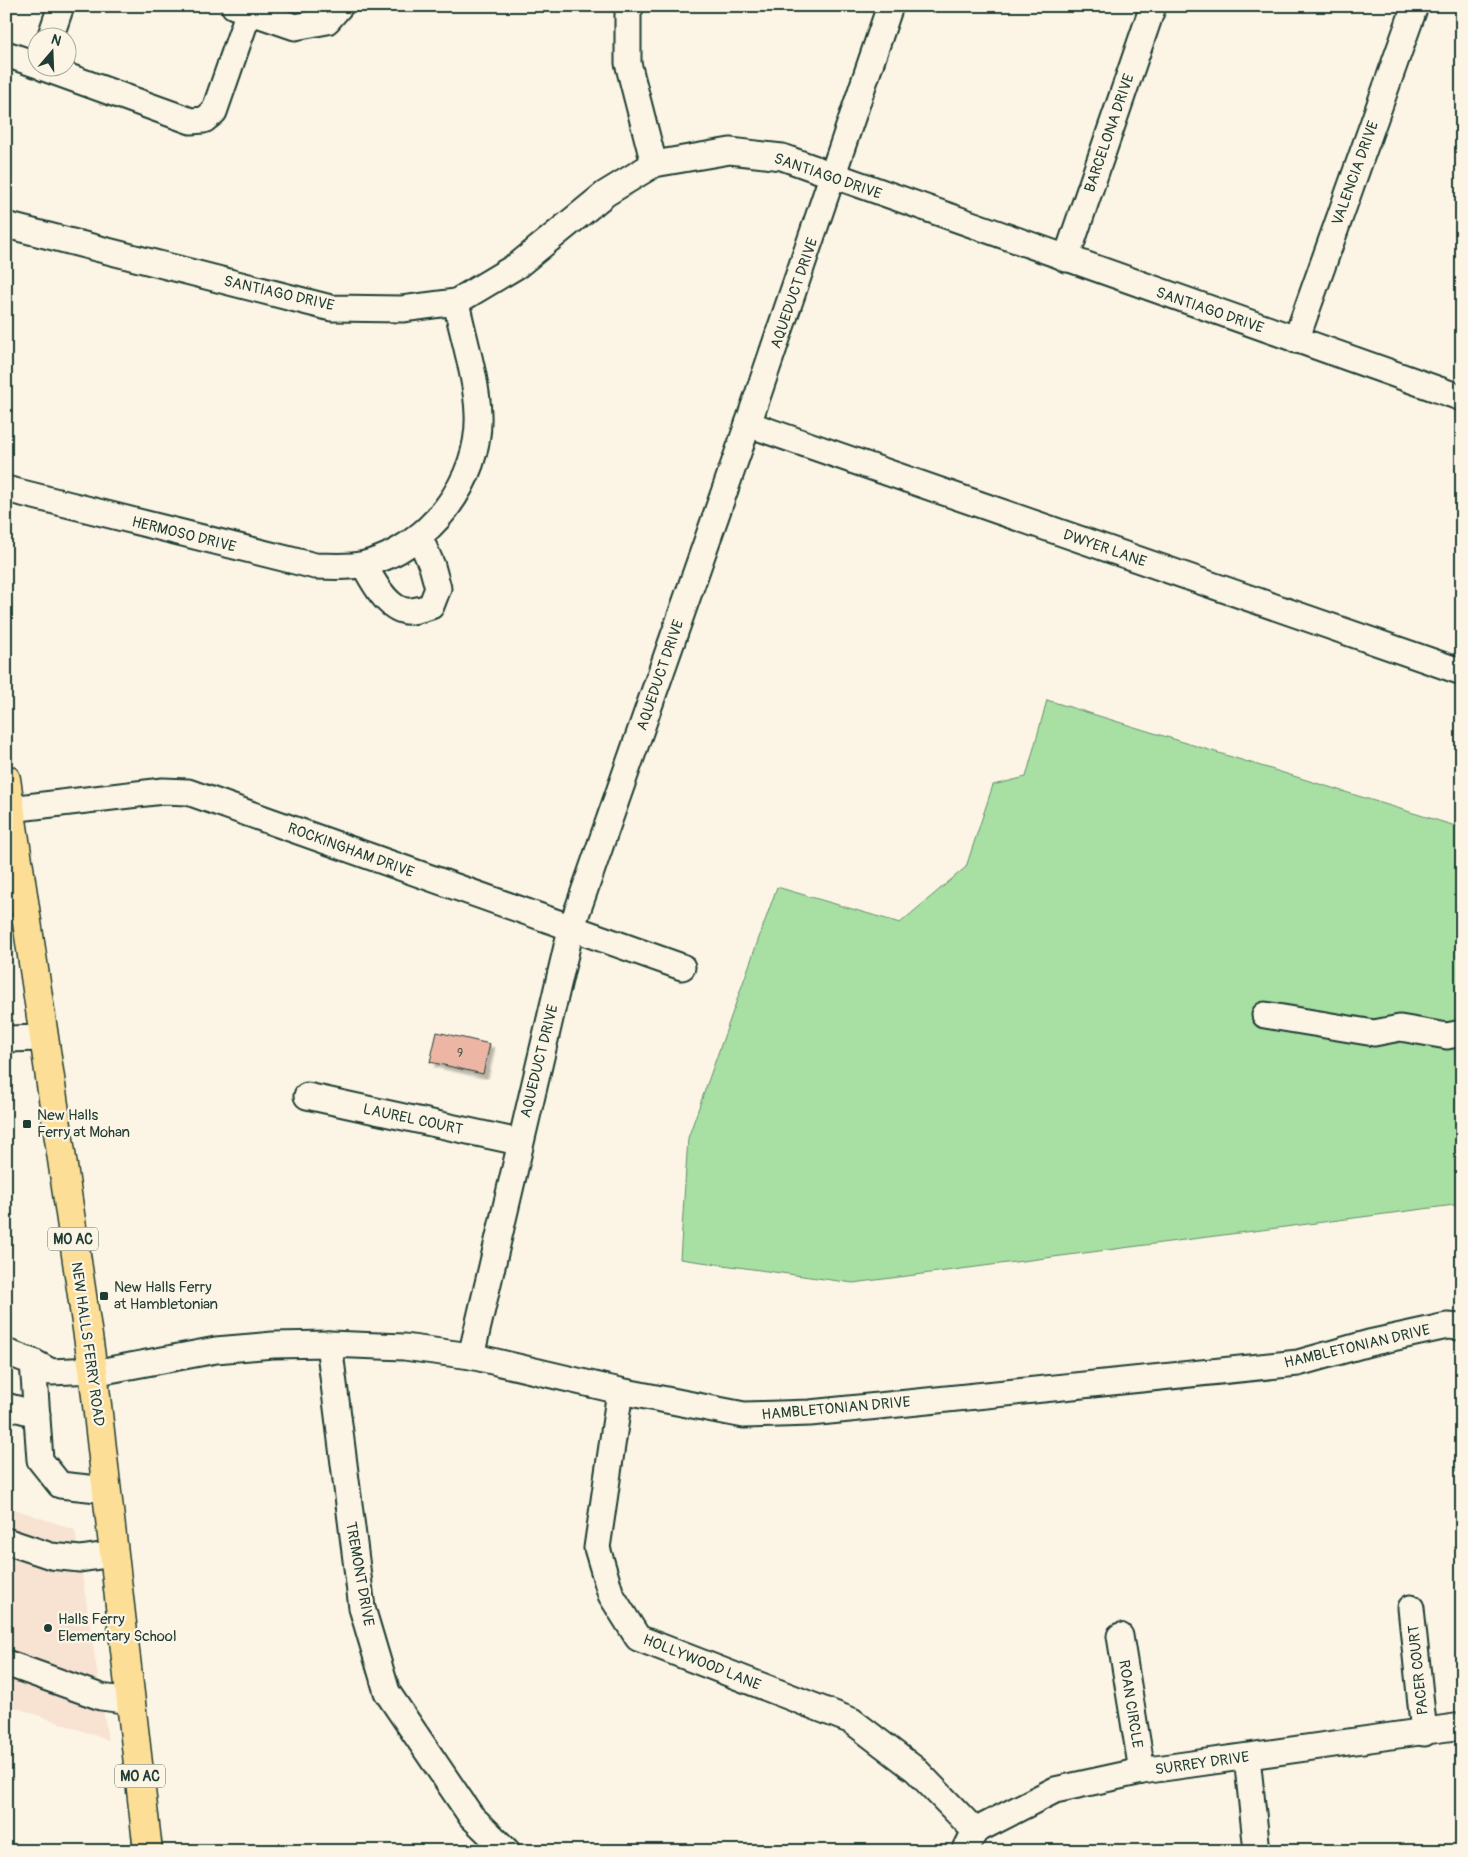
<svg xmlns="http://www.w3.org/2000/svg" width="1468" height="1857" viewBox="0 0 1468 1857" font-family="Pangolin,sans-serif">
  <style>
    .built { fill: #f8e2d2 }
    .green { fill: #a8dfa3; stroke: #648e6c }
    .building { fill: #edb5a4; stroke: #1f3d34; filter: url(#shadow) }
    .lines { fill: none; stroke-linecap: round; stroke-linejoin: round }
    .minor-casing { stroke: #1f3d34; stroke-width: 29 }
    .major-casing { stroke: #1f3d34; stroke-width: 31 }
    .minor { stroke: #fcf5e5; stroke-width: 25 }
    .major { stroke: #fdde96; stroke-width: 28 }
    .poi-dot { fill: #1f3d34; stroke: #fcf5e5; stroke-width: 2 }
    .labels { text-anchor: middle; stroke-width: 4.5; stroke-linejoin: round; paint-order: stroke }
    .number-label { font-size: 12px; fill: #525b50 }
    .shield { fill: #fcf5e5; stroke: #617469; stroke-width: 1 }
    .shield-label { font-size: 14px; font-weight: bold; fill: #1f3d34 }
    .street-label { font-size: 15px; fill: #1f3d34; stroke: #fcf5e5 }
    .poi-label { font-size: 15px; fill: #1f3d34; stroke: #fcf5e5; text-anchor: start }
  </style>
  <defs>
    <filter id="shadow"><feDropShadow dx="4.5" dy="4.5" stdDeviation="1" flood-color="#0004"/></filter>
  </defs>
  <rect width="100%" height="100%" fill="#fcf5e5"/>
  <filter id="ink" filterUnits="userSpaceOnUse"><feTurbulence type="fractalNoise" baseFrequency=".02" numOctaves="2"/><feDisplacementMap in="SourceGraphic" scale="10" xChannelSelector="R" yChannelSelector="G"/><feConvolveMatrix kernelMatrix="1 2 1 2 8 2 1 2 1" color-interpolation-filters="sRGB"/></filter>
  <g filter="url(#ink)">
    <path class="built" d="M 6,1506 L 75,1530 L 108,1740 L 6,1704 Z"/>
    <path class="green" d="M 1047,700 L 1462,828 L 1462,1204 L 853,1283 L 680,1259 L 688,1138 L 777,887 L 900,923 L 966,867 L 993,785 L 1026,777 Z"/>
    <path class="building" d="M 437,1032 L 490,1044 L 483,1074 L 430,1062 Z"/>
    <g class="lines">
      <g class="minor-casing">
        <g id="minor">
          <path d="M 234,6 L 295,27 L 327,21 L 340,6"/>
          <path d="M 631,6 L 628,13 L 628,63 L 654,164"/>
          <path d="M 50,38 L 61,6"/>
          <path d="M 6,54 L 38,65"/>
          <path d="M 44,68 L 191,121 L 204,120 L 214,112 L 249,11"/>
          <path d="M 6,225 L 331,308 L 402,309 L 456,302 L 518,265 L 605,194 L 654,164 L 730,151 L 782,157 L 1462,398"/>
          <path d="M 1066,259 L 1153,6"/>
          <path d="M 1296,340 L 1415,6"/>
          <path d="M 748,424 L 1462,672"/>
          <path d="M 6,489 L 315,566 C 331,566 350,568 365,564 C 428,548 481,481 478,414 C 477,380 463,336 456,302"/>
          <path d="M 364,565 C 373,581 389,614 412,611 C 419,610 425,608 431,606 L 438,588 L 432,566 L 419,536"/>
          <path d="M 10,809 L 163,791 L 188,792 L 682,967"/>
          <path d="M 1265,1015 L 1374,1033 L 1400,1028 L 1447,1036 L 1462,1033"/>
          <path d="M 6,1039 L 43,1038"/>
          <path d="M 307,1096 L 519,1142"/>
          <path d="M 329,1344 L 362,1608 L 387,1692 L 471,1816 L 507,1851"/>
          <path d="M 6,1352 L 33,1362 L 51,1372 L 93,1370"/>
          <path d="M 471,1356 L 571,929 L 748,424 L 890,6"/>
          <path d="M 33,1362 L 40,1460 L 60,1485 L 107,1490"/>
          <path d="M 93,1373 L 216,1350 L 273,1345 L 329,1344 L 404,1347 L 471,1356 L 620,1391 L 744,1415 L 810,1413 L 1298,1363 L 1369,1343 L 1447,1326 L 1462,1327"/>
          <path d="M 620,1391 L 597,1548 L 611,1595 L 638,1638 L 852,1721 L 916,1770 L 975,1831"/>
          <path d="M 6,1406 L 37,1414"/>
          <path d="M 6,1541 L 51,1556 L 80,1559 L 114,1554"/>
          <path d="M 1411,1608 L 1424,1733"/>
          <path d="M 1120,1636 L 1142,1771"/>
          <path d="M 6,1663 L 101,1697 L 131,1701"/>
          <path d="M 1247,1757 L 1257,1851"/>
          <path d="M 965,1851 L 975,1831 L 1055,1790 L 1142,1771 L 1462,1726"/>
        </g>
      </g>
      <g class="major-casing">
        <path id="major" d="M 6,779 L 93,1370 L 148,1851"/>
      </g>
      <use href="#minor" class="minor"/>
      <use href="#major" class="major"/>
    </g>
  </g>
  <g class="poi-dot">
    <rect x="22" y="1119" width="10" height="10" rx="2.5"/>
    <rect x="99" y="1291" width="10" height="10" rx="2.5"/>
    <circle cx="48" cy="1628" r="5"/>
  </g>
  <g class="labels">
    <g class="number-label">
      <text x="460" y="1057">9</text>
    </g>
    <g class="shield">
      <rect x="48" y="1227.5" width="50" height="23" rx="4"/>
      <rect x="115" y="1764.5" width="50" height="23" rx="4"/>
    </g>
    <g class="shield-label">
      <text x="73" y="1244">MO AC</text>
      <text x="140" y="1781">MO AC</text>
    </g>
    <g class="street-label">
      <text transform="translate(1109 133) rotate(-71)" y="5">BARCELONA DRIVE</text>
      <text transform="translate(1355 173) rotate(-70)" y="5">VALENCIA DRIVE</text>
      <text transform="translate(828 176) rotate(19)" y="5">SANTIAGO DRIVE</text>
      <text transform="translate(279 293) rotate(13)" y="5">SANTIAGO DRIVE</text>
      <text transform="translate(794 293) rotate(-71)" y="5">AQUEDUCT DRIVE</text>
      <text transform="translate(1210 310) rotate(19)" y="5">SANTIAGO DRIVE</text>
      <text transform="translate(184 534) rotate(14)" y="5">HERMOSO DRIVE</text>
      <text transform="translate(1105 548) rotate(19)" y="5">DWYER LANE</text>
      <text transform="translate(660 675) rotate(-71)" y="5">AQUEDUCT DRIVE</text>
      <text transform="translate(351 850) rotate(20)" y="5">ROCKINGHAM DRIVE</text>
      <text transform="translate(539 1061) rotate(-76)" y="5">AQUEDUCT DRIVE</text>
      <text transform="translate(413 1119) rotate(12)" y="5">LAUREL COURT</text>
      <text transform="translate(88 1344) rotate(82)" y="5">NEW HALLS FERRY ROAD</text>
      <text transform="translate(1357 1346) rotate(-13)" y="5">HAMBLETONIAN DRIVE</text>
      <text transform="translate(836 1408) rotate(-5)" y="5">HAMBLETONIAN DRIVE</text>
      <text transform="translate(360 1574) rotate(80)" y="5">TREMONT DRIVE</text>
      <text transform="translate(702 1662) rotate(22)" y="5">HOLLYWOOD LANE</text>
      <text transform="translate(1418 1670) rotate(-96)" y="5">PACER COURT</text>
      <text transform="translate(1131 1704) rotate(81)" y="5">ROAN CIRCLE</text>
      <text transform="translate(1202 1763) rotate(-8)" y="5">SURREY DRIVE</text>
    </g>
    <g class="poi-label">
      <text x="37" y="1120">New Halls<tspan x="37" dy="17">Ferry at Mohan</tspan></text>
      <text x="114" y="1292">New Halls Ferry<tspan x="114" dy="17">at Hambletonian</tspan></text>
      <text x="58" y="1624">Halls Ferry<tspan x="58" dy="17">Elementary School</tspan></text>
    </g>
  </g>
  <rect width="1468" height="1857" fill="none" stroke="#fcf5e5" stroke-width="25"/>
  <rect x="12" y="12" width="1443" height="1832" fill="none" stroke="#1f3d34" stroke-width="2" filter="url(#ink)"/>
  <g transform="translate(52 52) rotate(19)"><circle r="24" fill="#fcf5e5" stroke="#a4ab9e"/>
  <path d="M0-4L9 19L0 12L-9 19Z" fill="#1f3d34"/>
  <text y="-8" font-size="14" font-weight="bold" text-anchor="middle" fill="#1f3d34">N</text>
  </g>
</svg>
